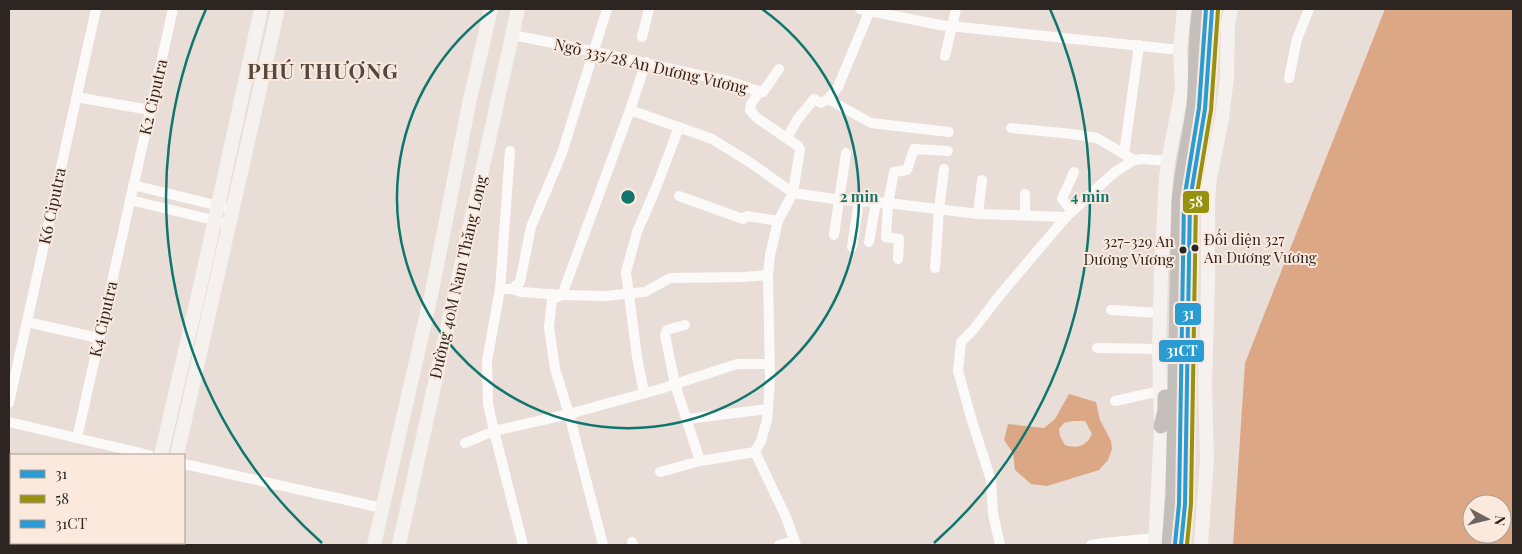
<svg xmlns="http://www.w3.org/2000/svg" width="1522" height="554" viewBox="0 0 1522 554" font-family="'Playfair Display',serif">
  <style>
    .water { fill: #dca784; fill-rule: evenodd }
    .lines { fill: none; stroke-linecap: round; stroke-linejoin: round }
    .street { stroke: #fcfaf9; stroke-width: 10 }
    .secondary { stroke: #f5f1ef; stroke-width: 14 }
    .primary { stroke: #c5bfbb; stroke-width: 15 }
    .bus-1-casing { stroke: #fbe9de; stroke-width: 8 }
    .bus-2-casing { stroke: #fbe9de; stroke-width: 8 }
    .bus-3-casing { stroke: #fbe9de; stroke-width: 8 }
    .bus-1 { stroke: #289cd3; stroke-width: 4 }
    .bus-2 { stroke: #969210; stroke-width: 4 }
    .bus-3 { stroke: #289cd3; stroke-width: 4 }
    .ring { fill: none; stroke: #0f766e; stroke-width: 2.5 }
    .bus-dot { fill: #2c2521; stroke: #fbe9de; stroke-width: 2 }
    .labels { text-anchor: middle; stroke-width: 4; stroke-linejoin: round; paint-order: stroke }
    .bus-label { font-size: 15px; fill: #2c2521; stroke: #fbe9de; text-anchor: start }
    .street-label { font-size: 16px; fill: #2c2521; stroke: #fbe9de }
    .district-label { font-size: 21px; font-weight: bold; letter-spacing: 1px; fill: #57483f; stroke: #fbe9de }
    .centre { fill: #0f766e; stroke: #fbe9de; stroke-width: 2.5 }
    .ring-label { font-size: 15px; text-anchor: middle; font-weight: bold; fill: #0f766e; stroke: #fbe9de; stroke-width: 4; stroke-linejoin: round; paint-order: stroke }
    .line-badge { stroke: #fbe9de; stroke-width: 2 }
    .badge-label { font-size: 14px; text-anchor: middle; font-weight: bold; fill: #fff }
  </style>
  <rect width="100%" height="100%" fill="#e8ddd7"/>
  <g class="water">
    <path d="M 1385,9 L 1513,9 L 1513,545 L 1233,545 L 1245,363 ZM 1472,504 L 1502,504 L 1502,534 L 1472,534 Z"/>
    <path d="M 1069,394 L 1096,402 L 1100,420 L 1111,441 L 1112,449 L 1108,460 L 1099,470 L 1047,486 L 1031,484 L 1015,470 L 1013,453 L 1004,440 L 1008,424 L 1044,428 L 1055,419 ZM 1073,421 L 1085,421 L 1092,434 C 1087,446 1077,449 1065,445 L 1060,436 L 1059,429 L 1064,423 Z"/>
  </g>
  <g class="lines">
    <g class="street">
      <path d="M 860,9 L 940,25 L 1180,50"/>
      <path d="M 512,35 C 583,48 652,65 723,80 C 736,83 750,89 763,92 L 779,69"/>
      <path d="M 642,37 L 649,9"/>
      <path d="M 945,56 L 956,9"/>
      <path d="M 1289,78 L 1297,39 L 1309,9"/>
      <path d="M 760,91 L 751,104 L 750,110 L 757,118 L 798,146 L 800,149 L 793,193 L 778,221 L 770,255 L 768,275 L 770,380 L 768,409 L 767,420 L 761,441 L 755,452 L 786,517 L 796,545"/>
      <path d="M 76,97 L 150,110"/>
      <path d="M 828,99 L 871,123 L 949,132"/>
      <path d="M 630,110 L 712,139 L 751,163 L 793,193 L 841,200 L 888,203 L 978,214 L 1066,217"/>
      <path d="M 1011,128 L 1072,134 L 1097,138 L 1134,160"/>
      <path d="M 787,138 L 797,120 L 814,99 L 821,103 L 828,99 L 838,87 L 870,10"/>
      <path d="M 510,151 L 500,289 L 487,361 L 488,404 L 494,431 L 523,545"/>
      <path d="M 1124,154 L 1139,45"/>
      <path d="M 133,185 L 223,207"/>
      <path d="M 1025,194 L 1025,215"/>
      <path d="M 679,196 L 743,219 L 747,216 L 778,221"/>
      <path d="M 130,200 L 230,224"/>
      <path d="M 1072,211 L 1062,199 L 1074,172"/>
      <path d="M 978,214 L 982,180"/>
      <path d="M 834,235 L 846,153"/>
      <path d="M 869,242 L 876,202"/>
      <path d="M 852,247 L 859,201"/>
      <path d="M 898,259 L 899,239 L 886,237 L 888,203 L 894,172 L 907,170 L 914,149 L 948,151"/>
      <path d="M 935,268 L 939,209 L 944,169"/>
      <path d="M 500,289 L 512,289 L 520,282 L 531,227 L 562,153 L 607,9"/>
      <path d="M 512,289 L 521,292 L 562,295 L 605,296 L 645,292 L 670,278 L 744,277 L 768,275"/>
      <path d="M 562,295 L 552,299 L 549,327 L 555,369 L 569,414 L 603,545"/>
      <path d="M 562,295 L 630,110 L 646,62"/>
      <path d="M 1111,310 L 1160,313"/>
      <path d="M 27,322 L 98,338"/>
      <path d="M 685,325 L 667,330 L 665,335 L 675,384 L 700,461"/>
      <path d="M 1097,348 L 1159,349"/>
      <path d="M 644,393 L 637,357 L 626,272 L 637,232 L 656,188 L 679,127"/>
      <path d="M 1115,401 L 1160,391"/>
      <path d="M 9,403 L 96,9"/>
      <path d="M 687,419 L 768,409"/>
      <path d="M 9,422 L 149,455"/>
      <path d="M 77,438 L 173,9"/>
      <path d="M 465,443 L 494,431 L 569,414 L 660,389 L 737,364 L 769,364"/>
      <path d="M 184,464 L 382,508"/>
      <path d="M 660,472 L 700,461 L 755,452"/>
      <path d="M 632,542 L 633,545"/>
      <path d="M 779,545 L 794,541"/>
      <path d="M 1000,545 L 993,514 L 991,480 L 972,421 L 958,371 L 961,342 L 973,330 L 1000,295 L 1066,217 L 1095,190 L 1115,172 L 1134,160 L 1143,159 L 1168,161"/>
      <path d="M 1091,545 L 1104,543 L 1156,538"/>
    </g>
    <g class="secondary">
      <path d="M 161,455 L 202,278 L 261,9"/>
      <path d="M 177,455 L 278,9"/>
      <path d="M 139,545 L 140,543"/>
      <path d="M 156,545 L 156,543"/>
      <path d="M 374,545 L 432,291 L 470,99 L 491,9"/>
      <path d="M 399,545 L 518,9"/>
      <path d="M 1155,545 L 1161,426 L 1159,349 L 1161,272 L 1166,178 L 1168,161 L 1182,90 L 1180,50 L 1184,9"/>
      <path d="M 1201,545 L 1207,459 L 1205,384 L 1208,282 L 1208,199 L 1210,178 L 1222,119 L 1227,77 L 1228,24 L 1231,9"/>
    </g>
    <g class="primary">
      <path d="M 1161,426 L 1165,411 L 1165,397"/>
      <path d="M 1169,545 L 1173,496 L 1179,200 C 1182,168 1190,137 1194,105 C 1197,73 1194,41 1200,9"/>
      <path d="M 1181,545 L 1185,504 L 1190,200 C 1193,169 1202,140 1205,109 C 1209,76 1208,42 1212,9"/>
    </g>
    <g class="bus-1-casing">
      <path id="bus-1" d="M 1181,545 L 1185,504 L 1190,200 L 1205,109 L 1212,9"/>
    </g>
    <g class="bus-2-casing">
      <path id="bus-2" d="M 1187,545 L 1191,504 L 1196,200 L 1211,110 L 1218,10"/>
    </g>
    <g class="bus-3-casing">
      <path id="bus-3" d="M 1175,544 L 1179,504 L 1184,200 L 1199,108 L 1206,9"/>
    </g>
    <use href="#bus-1" class="bus-1"/>
    <use href="#bus-2" class="bus-2"/>
    <use href="#bus-3" class="bus-3"/>
  </g>
  <g class="ring">
    <path d="M762 9A231 231 0 1 1 494 9"/>
    <path d="M322 543A462 462 0 0 1 206 9M1050 9A462 462 0 0 1 934 543"/>
  </g>
  <g class="bus-dot">
    <circle cx="1195" cy="248" r="4.5"/>
    <circle cx="1183" cy="250" r="4.5"/>
  </g>
  <g class="labels">
    <g class="bus-label">
      <text x="1204" y="245">Đối diện 327<tspan x="1204" dy="18">An Dương Vương</tspan></text>
      <text x="1174" y="247" text-anchor="end">327-329 An<tspan x="1174" dy="18">Dương Vương</tspan></text>
    </g>
    <g class="street-label">
      <text transform="translate(651 66) rotate(13)" y="6">Ngõ 335/28 An Dương Vương</text>
      <text transform="translate(153 97) rotate(-77)" y="6">K2 Ciputra</text>
      <text transform="translate(52 206) rotate(-78)" y="6">K6 Ciputra</text>
      <text transform="translate(458 277) rotate(-77)" y="6">Đường 40M Nam Thăng Long</text>
      <text transform="translate(103 319) rotate(-77)" y="6">K4 Ciputra</text>
    </g>
    <g class="district-label">
      <text x="323" y="79">PHÚ THƯỢNG</text>
    </g>
  </g>
  <circle cx="628" cy="197" r="8" class="centre"/>
  <g class="ring-label">
    <text x="859" y="202">2 min</text>
    <text x="1090" y="202">4 min</text>
  </g>
  <g class="line-badge">
    <rect x="1182" y="190" width="28" height="24" rx="5" fill="#969210"/>
    <rect x="1174" y="302" width="28" height="24" rx="5" fill="#289cd3"/>
    <rect x="1158" y="339" width="47" height="24" rx="5" fill="#289cd3"/>
  </g>
  <g class="badge-label">
    <text x="1196" y="207">58</text>
    <text x="1188" y="319">31</text>
    <text x="1182" y="356">31CT</text>
  </g>
  <rect width="1522" height="554" fill="none" stroke="#2c2521" stroke-width="20"/>
  <rect x="10" y="454" width="175" height="90" fill="#fbe9de" stroke="#a89b92"/>
  <rect x="20" y="470" width="25" height="8" fill="#289cd3" stroke="#a89b92"/>
  <text x="55" y="479" font-size="15" fill="#2c2521">31</text>
  <rect x="20" y="495" width="25" height="8" fill="#969210" stroke="#a89b92"/>
  <text x="55" y="504" font-size="15" fill="#2c2521">58</text>
  <rect x="20" y="520" width="25" height="8" fill="#289cd3" stroke="#a89b92"/>
  <text x="55" y="529" font-size="15" fill="#2c2521">31CT</text>
  <g transform="translate(1487 519) rotate(97)"><circle r="24" fill="#fbe9de" stroke="#a89b92"/>
  <path d="M0-4L9 19L0 12L-9 19Z" fill="#6e6561"/>
  <text y="-8" font-size="14" font-weight="bold" text-anchor="middle" fill="#2c2521">N</text>
  </g>
</svg>
